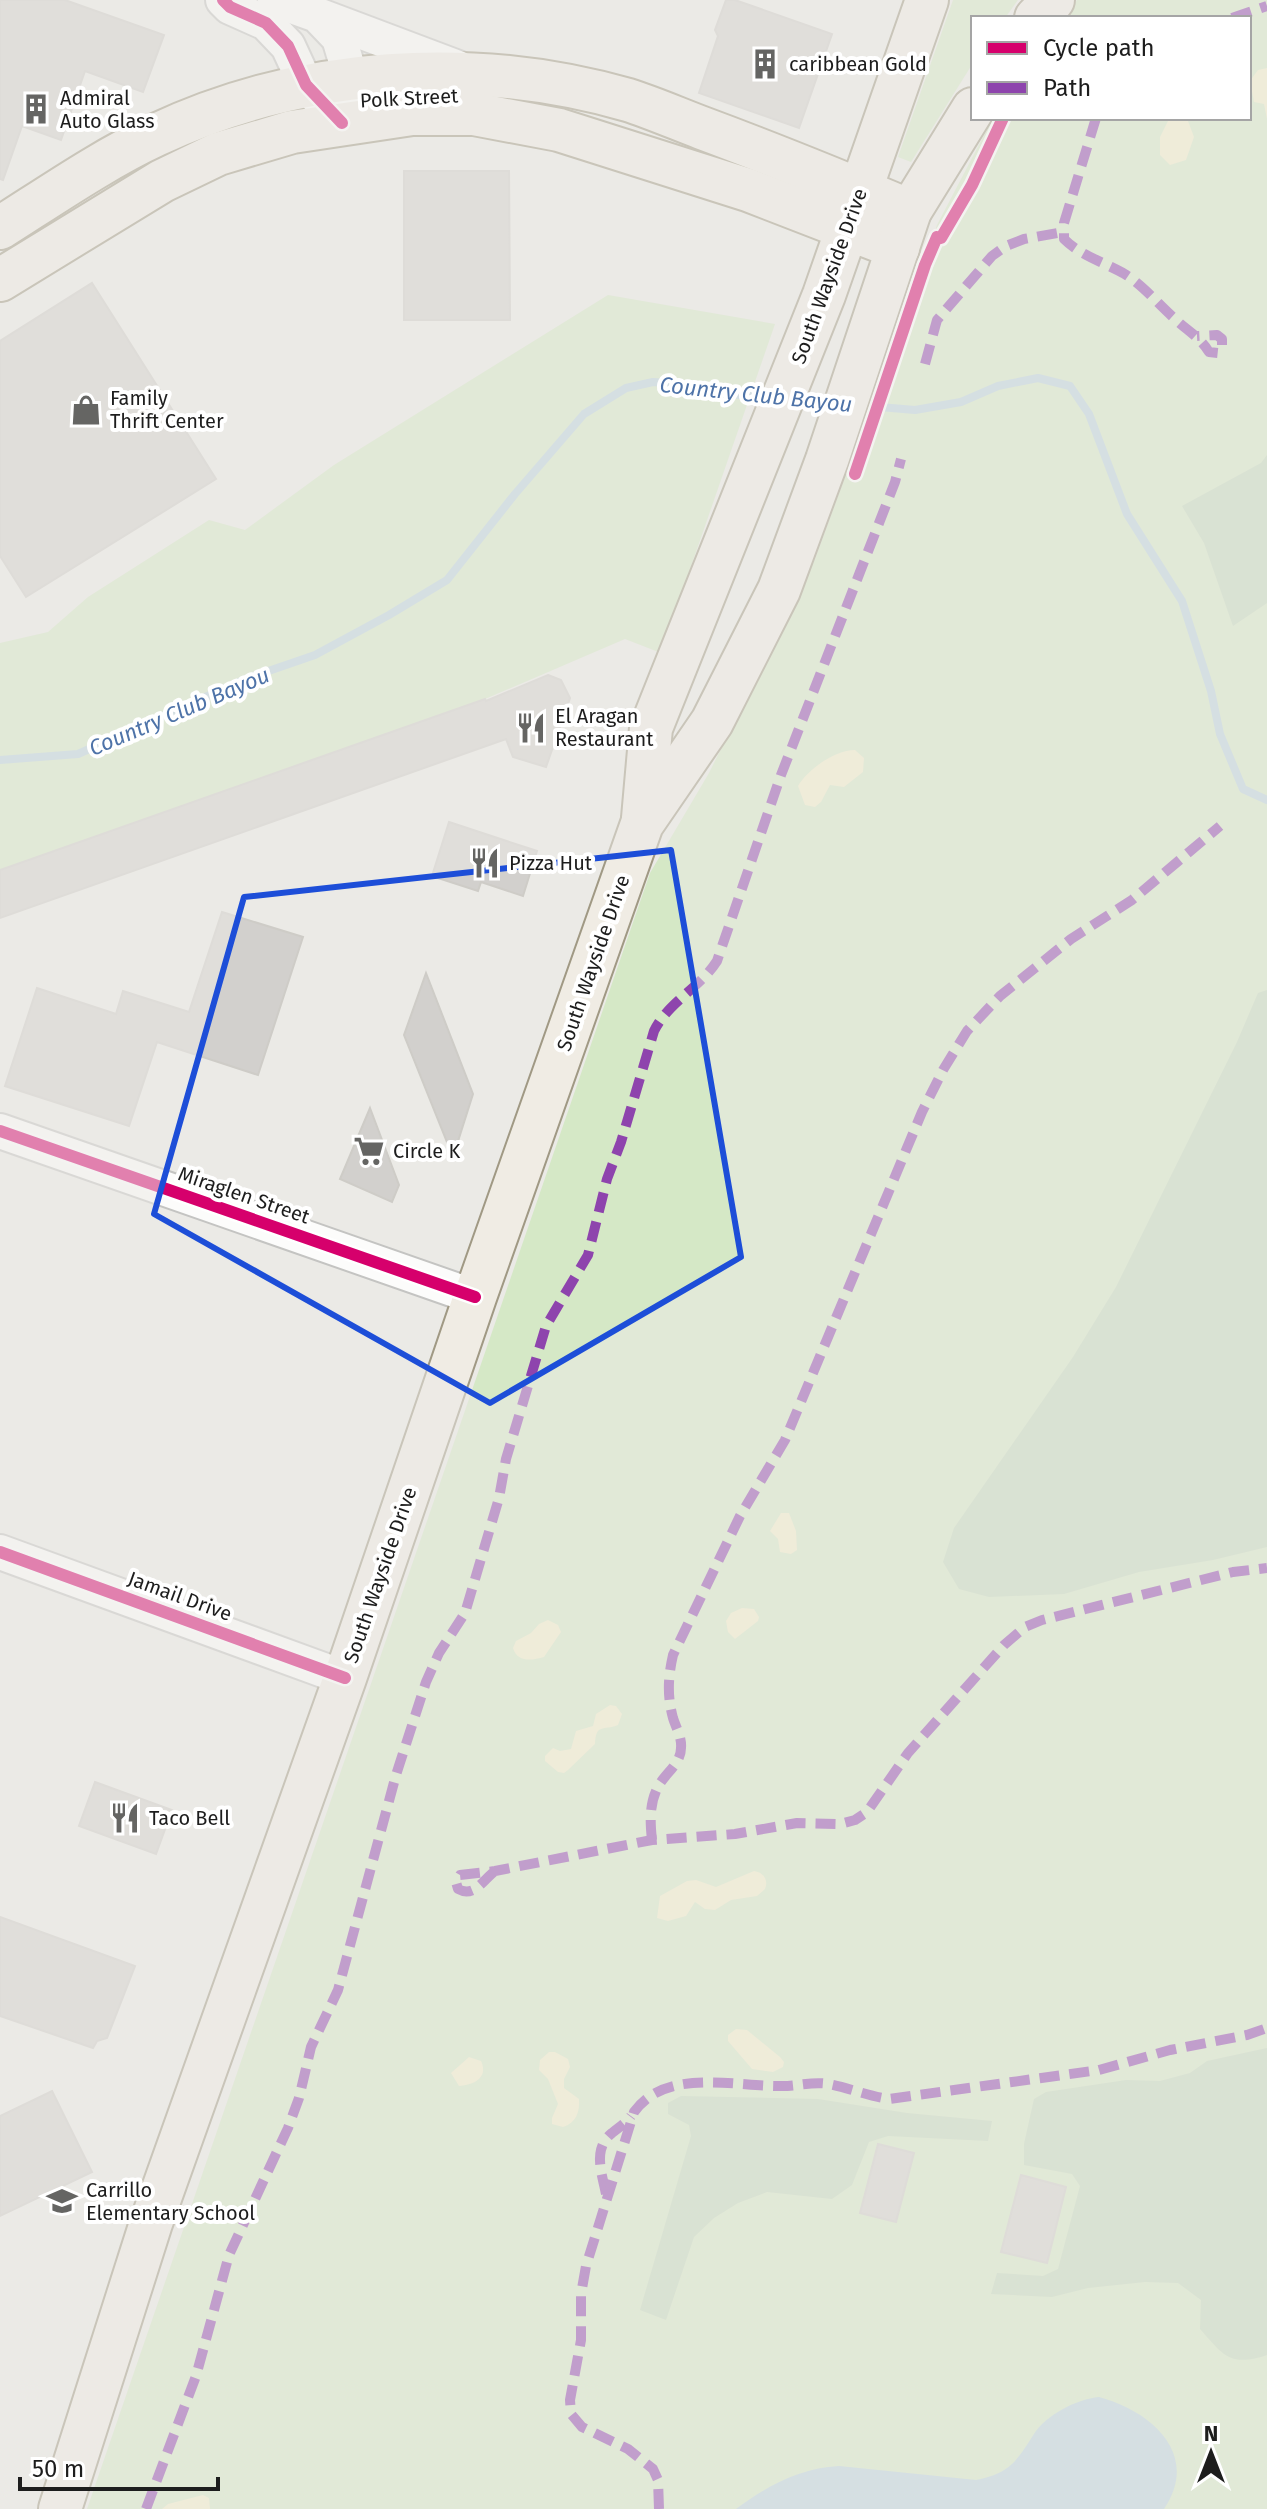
<svg xmlns="http://www.w3.org/2000/svg" width="1267" height="2509" viewBox="0 0 1267 2509" font-family="'Fira Sans',sans-serif">
  <style>
    .grass { fill: #d5e8c6 }
    .forest { fill: #c4d9bc }
    .sand { fill: #f4efca }
    .water { fill: #bad3de }
    .lines { fill: none; stroke-linecap: round; stroke-linejoin: round }
    .stream { stroke: #bad3de; stroke-width: 8 }
    .building { fill: #d2d0cd; stroke: #ceccc7; stroke-width: 2 }
    .minor-casing { stroke: #c4c4c2; stroke-width: 38 }
    .major-casing { stroke: #a09984; stroke-width: 46 }
    .minor { stroke: #fcfcfb; stroke-width: 34 }
    .major { stroke: #f0ece4; stroke-width: 42 }
    .quiet { stroke: #8e44ad; stroke-width: 10; stroke-dasharray: 20 10; stroke-linecap: butt }
    .cycleway-casing { stroke: #fff; stroke-width: 17 }
    .cycleway { stroke: #d6006c; stroke-width: 12 }
    .marked { fill: none; stroke: #1d4ed8; stroke-width: 6; stroke-linejoin: round }
    .labels { text-anchor: middle; stroke-width: 8; stroke-linejoin: round; paint-order: stroke }
    .poi-label { font-size: 20px; fill: #1d1d1d; stroke: #fff; text-anchor: start }
    .street-label { font-size: 20px; fill: #1d1d1d; stroke: #fff }
    .water-label { font-size: 22px; font-style: italic; fill: #4e73a8; stroke: #fff }
  </style>
  <rect width="100%" height="100%" fill="#ebeae6"/>
  <g class="grass">
    <path d="M 953,0 L 1018,0 L 1005,18 L 973,18 L 973,63 L 911,162 L 898,157 Z"/>
    <path d="M 1077,0 L 1267,0 L 1267,2509 L 87,2509 L 650,873 L 709,773 L 815,559 L 937,225 L 993,118 L 1249,118 L 1249,18 L 1063,18 Z"/>
    <path d="M 608,295 L 775,324 L 661,653 L 625,639 L 485,699 L 0,870 L 0,643 L 48,632 L 88,597 L 209,520 L 245,530 L 334,465 Z"/>
  </g>
  <g class="forest">
    <path d="M 1267,455 L 1267,603 L 1233,626 L 1204,543 L 1182,506 L 1261,463 Z"/>
    <path d="M 1267,990 L 1267,1547 L 1213,1560 L 1139,1572 L 1064,1594 L 989,1597 L 959,1589 L 943,1562 L 954,1528 L 1073,1357 L 1116,1287 L 1237,1042 L 1258,993 Z"/>
    <path d="M 1267,2048 L 1267,2355 C 1230,2367 1224,2356 1200,2329 L 1201,2300 L 1178,2283 L 1145,2282 L 1088,2288 L 1052,2297 L 991,2294 L 997,2273 L 1043,2276 L 1058,2269 L 1080,2186 L 1072,2174 L 1024,2165 L 1024,2144 L 1034,2099 L 1046,2092 L 1126,2080 L 1160,2081 L 1190,2073 L 1207,2061 Z"/>
    <path d="M 681,2096 L 818,2099 L 907,2113 L 992,2121 L 988,2141 L 888,2136 L 869,2142 L 852,2185 L 832,2199 L 767,2192 L 738,2203 L 714,2218 L 694,2237 L 666,2320 L 640,2310 L 691,2136 L 689,2125 L 668,2114 L 668,2103 Z"/>
  </g>
  <g class="sand">
    <path d="M 1267,68 L 1267,119 L 1264,104 L 1254,102 L 1250,81 L 1258,70 Z"/>
    <path d="M 1180,118 L 1188,121 L 1194,137 L 1186,160 L 1170,165 L 1160,155 L 1160,137 L 1168,121 Z"/>
    <path d="M 855,750 L 864,758 L 863,772 L 844,787 L 830,785 L 821,802 L 815,807 L 805,805 L 798,786 C 808,769 835,750 855,750 Z"/>
    <path d="M 781,1513 L 789,1513 L 796,1531 L 797,1550 L 791,1554 L 780,1552 L 778,1539 L 770,1531 Z"/>
    <path d="M 742,1608 L 754,1609 L 759,1617 L 758,1621 L 735,1639 L 728,1632 L 726,1621 L 731,1613 Z"/>
    <path d="M 548,1620 L 558,1625 L 561,1632 L 544,1657 C 531,1661 517,1662 513,1648 L 516,1641 L 531,1633 L 539,1624 Z"/>
    <path d="M 610,1705 L 616,1706 L 622,1714 L 618,1725 C 603,1731 596,1723 595,1744 L 568,1770 L 564,1773 L 558,1772 L 545,1761 L 545,1756 L 553,1748 L 560,1751 L 571,1749 L 576,1731 L 593,1726 L 596,1714 Z"/>
    <path d="M 754,1871 C 763,1872 769,1880 765,1889 L 757,1896 L 731,1900 L 715,1910 L 705,1909 L 695,1902 L 686,1916 L 668,1921 L 657,1918 L 660,1896 L 687,1881 L 696,1880 L 716,1887 Z"/>
    <path d="M 736,2029 L 747,2030 L 780,2057 L 784,2062 L 783,2067 L 773,2072 L 752,2069 L 728,2041 L 728,2035 Z"/>
    <path d="M 549,2052 L 555,2052 L 568,2059 L 570,2067 L 564,2079 L 564,2088 L 579,2099 C 580,2112 576,2123 563,2127 L 552,2124 L 552,2118 L 558,2104 L 548,2079 L 539,2070 L 540,2060 Z"/>
    <path d="M 469,2057 L 481,2061 C 489,2078 473,2085 459,2086 L 451,2073 Z"/>
    <path d="M 203,2495 L 209,2498 L 210,2509 L 162,2509 L 168,2504 Z"/>
  </g>
  <path class="water" d="M 1099,2397 C 1151,2411 1201,2454 1164,2509 L 736,2509 C 767,2486 800,2468 839,2466 L 976,2480 C 1010,2473 1016,2462 1034,2434 C 1046,2415 1077,2399 1099,2397 Z"/>
  <g class="lines">
    <g class="stream">
      <path d="M 796,400 L 835,403"/>
      <path d="M 856,405 L 915,410 L 961,402 L 998,386 L 1038,378 L 1070,386 L 1089,414 L 1127,514 L 1182,601 L 1211,691 L 1220,734 L 1243,789 L 1267,800"/>
      <path d="M 0,760 L 78,754 L 248,678 L 315,655 L 389,615 L 447,580 L 515,494 L 584,414 L 626,388 L 653,382 L 684,384 L 729,394 L 771,398"/>
    </g>
  </g>
  <g class="building">
    <path d="M 0,0 L 65,0 L 164,35 L 143,92 L 85,71 L 61,140 L 22,126 L 3,180 L 0,179 Z"/>
    <path d="M 726,0 L 735,0 L 832,34 L 799,128 L 699,93 L 718,36 L 715,30 Z"/>
    <path d="M 404,171 L 509,171 L 510,320 L 404,320 Z"/>
    <path d="M 92,283 L 216,479 L 26,597 L 0,556 L 0,341 Z"/>
    <path d="M 548,675 L 561,680 L 570,698 L 546,767 L 513,757 L 506,739 L 0,918 L 0,870 L 485,699 L 486,701 Z"/>
    <path d="M 449,822 L 537,851 L 523,896 L 481,882 L 478,891 L 432,876 Z"/>
    <path d="M 222,912 L 303,937 L 258,1075 L 157,1042 L 129,1126 L 5,1086 L 37,988 L 116,1014 L 123,991 L 189,1012 Z"/>
    <path d="M 426,973 L 473,1094 L 453,1157 L 404,1035 Z"/>
    <path d="M 370,1108 L 399,1185 L 392,1202 L 340,1179 Z"/>
    <path d="M 95,1782 L 172,1810 L 156,1854 L 79,1826 Z"/>
    <path d="M 0,1917 L 135,1966 L 107,2038 L 97,2041 L 93,2048 L 0,2016 Z"/>
    <path d="M 52,2091 L 92,2172 L 0,2216 L 0,2116 Z"/>
    <path d="M 878,2144 L 914,2153 L 896,2222 L 860,2213 Z"/>
    <path d="M 1021,2175 L 1066,2187 L 1047,2263 L 1001,2252 Z"/>
  </g>
  <g class="lines">
    <g class="minor-casing">
      <g id="minor">
        <path d="M 223,0 L 230,7 L 266,23 L 288,46 L 306,85 L 342,123"/>
        <path d="M 275,0 L 317,15 L 339,38 L 351,78 L 346,103"/>
        <path d="M 320,16 L 458,68"/>
        <path d="M 0,1131 L 475,1297"/>
        <path d="M 0,1552 L 345,1678"/>
      </g>
    </g>
    <g class="major-casing">
      <g id="major">
        <path d="M 1036,18 L 1053,0"/>
        <path d="M 0,228 C 49,197 104,159 156,135 C 303,66 473,56 628,100 C 653,108 678,119 702,128 C 772,154 841,182 910,211"/>
        <path d="M 0,280 L 162,181 L 218,154 L 292,132 L 412,114 L 474,114 L 559,130 L 748,190 L 898,248"/>
        <path d="M 643,818 L 651,728 L 824,295 L 927,0"/>
        <path d="M 60,2509 L 151,2223 L 345,1678 L 475,1297 L 642,824 L 712,722 L 779,590 L 827,460 L 910,211 L 973,109"/>
      </g>
    </g>
    <use href="#minor" class="minor"/>
    <use href="#major" class="major"/>
    <g class="quiet">
      <path d="M 1232,18 L 1267,6"/>
      <path d="M 1096,118 L 1064,223 L 1064,239 C 1080,255 1103,262 1123,273 C 1143,285 1157,303 1174,318 C 1186,330 1200,337 1209,352 L 1218,353 L 1222,349 L 1222,339 L 1217,335 L 1197,336"/>
      <path d="M 925,364 L 937,320 L 992,256 L 1006,246 L 1024,239 L 1063,232"/>
      <path d="M 652,1840 C 650,1822 649,1802 659,1785 C 666,1773 681,1763 681,1748 C 682,1737 676,1728 673,1718 C 667,1696 668,1677 673,1655 L 740,1516 L 785,1440 L 922,1112 L 943,1070 L 967,1031 L 1000,996 L 1071,939 L 1132,900 L 1220,826"/>
      <path d="M 495,1871 C 483,1880 474,1898 458,1889 L 456,1882 L 460,1875 L 495,1871 L 652,1840 L 735,1834 L 797,1823 L 840,1824 L 855,1820 L 867,1812 L 908,1753 L 1004,1645 L 1025,1627 L 1042,1620 L 1233,1572 L 1267,1568"/>
      <path d="M 606,2194 C 602,2173 592,2149 612,2133 C 619,2127 626,2123 631,2116"/>
      <path d="M 146,2509 L 196,2376 L 229,2255 L 288,2128 L 299,2098 L 311,2047 L 338,1990 L 396,1775 L 426,1682 L 439,1653 L 465,1613 L 499,1498 L 506,1459 L 546,1326 L 588,1255 L 607,1179 L 621,1142 L 654,1031 C 669,1001 699,989 717,961 L 781,775 L 895,482 L 901,459"/>
      <path d="M 659,2509 L 658,2480 L 653,2469 L 628,2449 L 582,2427 L 571,2414 L 570,2400 L 581,2340 L 581,2294 L 586,2266 L 634,2112 C 666,2068 731,2086 779,2086 C 795,2087 812,2081 828,2084 C 849,2088 868,2096 889,2099 L 1099,2070 L 1170,2050 L 1247,2035 L 1267,2028"/>
    </g>
    <g class="cycleway-casing">
      <g id="cycleway">
        <path d="M 223,0 L 230,7 L 266,23 L 288,46 L 306,85 L 342,123"/>
        <path d="M 855,474 L 925,265 L 937,237 L 941,238 L 972,185 L 1003,118"/>
        <path d="M 0,1131 L 475,1297"/>
        <path d="M 0,1552 L 345,1678"/>
      </g>
    </g>
    <use href="#cycleway" class="cycleway"/>
  </g>
  <path d="M0 0H1267V2509H0ZM 671,850 L 741,1257 L 490,1403 L 154,1214 L 244,897 Z" fill="#ebeae6" fill-opacity=".55" fill-rule="evenodd"/>
  <path class="marked" d="M 671,850 L 741,1257 L 490,1403 L 154,1214 L 244,897 Z"/>
  <defs>
    <g id="building-bare" transform="scale(2.4)"><path d="M-4-6H4V6H1V3H-1V6H-4ZM-2.5-4.3h1.7v1.8h-1.7ZM.8-4.3h1.7v1.8H.8ZM-2.5-1h1.7V.8h-1.7ZM.8-1h1.7V.8H.8Z" fill="#656563" stroke="#fff" stroke-width="2.5" paint-order="stroke"/></g>
    <g id="shop-bare" transform="scale(2.4)"><path d="M-5-2.5h2.3a2.7 3.5 0 0 1 5.4 0H5L5.5 6h-11ZM-1.5-2.5h3a1.5 2.3 0 0 0-3 0Z" fill="#656563" stroke="#fff" stroke-width="2.5" paint-order="stroke"/></g>
    <g id="restaurant-bare" transform="scale(2.4)"><path d="M-5-6h1v4h1v-4h1v4h1v-4h1v5L-1.5 .5V6h-2V.5L-5-1ZM5-6V6H3V1.5H1.5Q1.5-4 5-6Z" fill="#656563" stroke="#fff" stroke-width="2.5" paint-order="stroke"/></g>
    <g id="supermarket-bare" transform="scale(2.4)"><path d="M-6-5.5h2.5l.6 2H6L4.5 2H-2.5L-4.4-4H-6ZM-1.5 3.2a1.3 1.3 0 1 0 .1 0ZM3 3.2a1.3 1.3 0 1 0 .1 0Z" fill="#656563" stroke="#fff" stroke-width="2.5" paint-order="stroke"/></g>
    <g id="school-bare" transform="scale(2.4)"><path d="M0-5L7-2L0 1L-7-2ZM-4 1L0 2.5L4 1V4Q0 6-4 4Z" fill="#656563" stroke="#fff" stroke-width="2.5" paint-order="stroke"/></g>
  </defs>
  <g fill-rule="evenodd">
    <use href="#building-bare" x="765" y="64"/>
    <use href="#building-bare" x="36" y="109"/>
    <use href="#shop-bare" x="86" y="410"/>
    <use href="#restaurant-bare" x="531" y="728"/>
    <use href="#restaurant-bare" x="485" y="863"/>
    <use href="#supermarket-bare" x="369" y="1151"/>
    <use href="#restaurant-bare" x="125" y="1818"/>
    <use href="#school-bare" x="62" y="2201"/>
  </g>
  <g class="labels">
    <g class="poi-label">
      <text x="789" y="71">caribbean Gold</text>
      <text x="60" y="105">Admiral<tspan x="60" dy="23">Auto Glass</tspan></text>
      <text x="110" y="405">Family<tspan x="110" dy="23">Thrift Center</tspan></text>
      <text x="555" y="723">El Aragan<tspan x="555" dy="23">Restaurant</tspan></text>
      <text x="509" y="870">Pizza Hut</text>
      <text x="393" y="1158">Circle K</text>
      <text x="149" y="1825">Taco Bell</text>
      <text x="86" y="2197">Carrillo<tspan x="86" dy="23">Elementary School</tspan></text>
    </g>
    <g class="street-label">
      <text transform="translate(409 98) rotate(-3)" y="7">Polk Street</text>
      <text transform="translate(829 276) rotate(-70)" y="7">South Wayside Drive</text>
      <text transform="translate(593 963) rotate(-71)" y="7">South Wayside Drive</text>
      <text transform="translate(244 1195) rotate(19)" y="7">Miraglen Street</text>
      <text transform="translate(380 1575) rotate(-71)" y="7">South Wayside Drive</text>
      <text transform="translate(180 1596) rotate(20)" y="7">Jamail Drive</text>
    </g>
    <g class="water-label">
      <text transform="translate(756 394) rotate(6)" y="8">Country Club Bayou</text>
      <text transform="translate(179 711) rotate(-23)" y="8">Country Club Bayou</text>
    </g>
  </g>
  <rect x="971" y="16" width="280" height="104" fill="#ffffff" stroke="#a5a5a5" stroke-width="2"/>
  <rect x="987" y="42" width="40" height="12" fill="#d6006c" stroke="#a5a5a5" stroke-width="2"/>
  <text x="1043" y="56" font-size="24" fill="#1d1d1d">Cycle path</text>
  <rect x="987" y="82" width="40" height="12" fill="#8e44ad" stroke="#a5a5a5" stroke-width="2"/>
  <text x="1043" y="96" font-size="24" fill="#1d1d1d">Path</text>
  <g transform="translate(1211 2453)" stroke="#ffffff" stroke-width="6" paint-order="stroke">
  <path d="M0-6L14 30L0 20L-14 30Z" fill="#1d1d1d"/>
  <text y="-12" font-size="22" font-weight="bold" text-anchor="middle" fill="#1d1d1d">N</text>
  </g>
  <path d="M20 2477v12h198v-12" fill="none" stroke="#1d1d1d" stroke-width="4"/>
  <text x="32" y="2477" font-size="24" fill="#1d1d1d" stroke="#ffffff" stroke-width="6" paint-order="stroke">50 m</text>
</svg>
